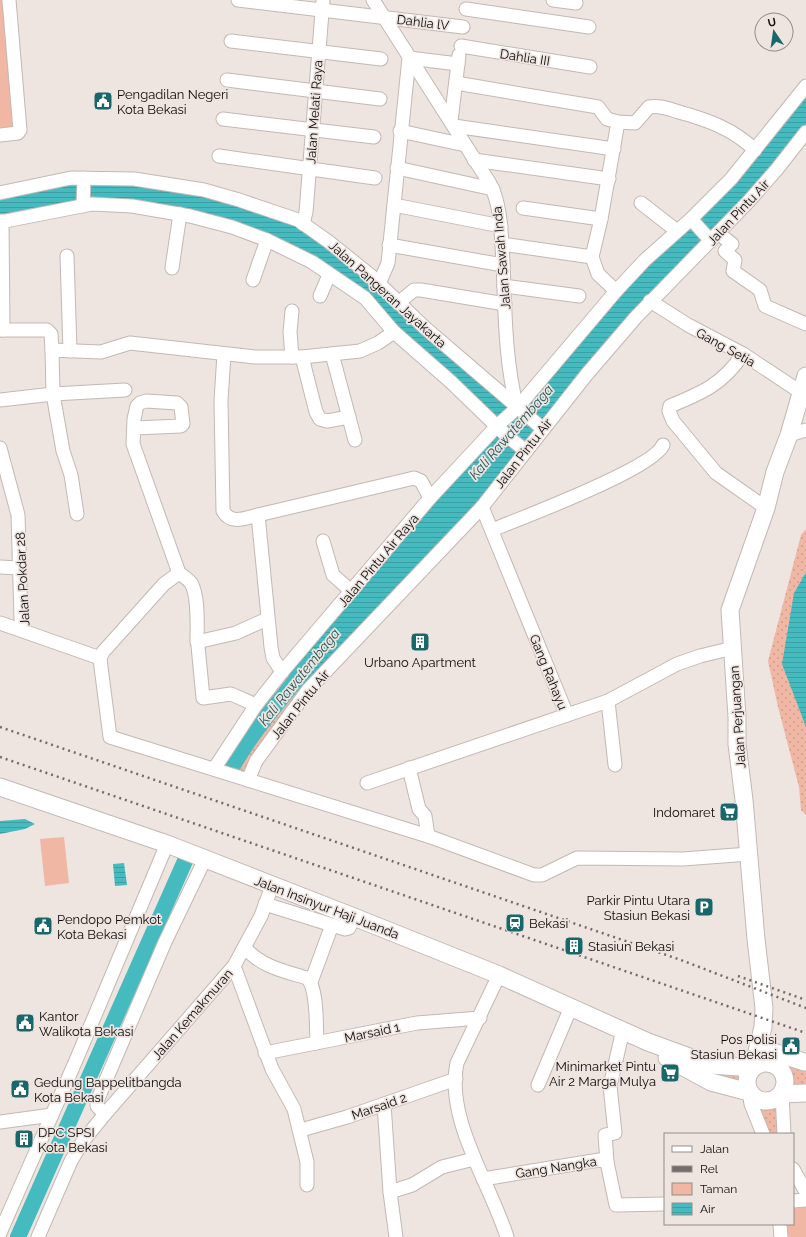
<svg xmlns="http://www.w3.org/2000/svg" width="806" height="1237" viewBox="0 0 806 1237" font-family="Raleway,sans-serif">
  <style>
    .grass { fill: url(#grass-dots) }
    .park { fill: #f0b7a5 }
    .water { fill: url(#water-rules) }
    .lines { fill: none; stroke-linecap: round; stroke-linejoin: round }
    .river { stroke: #45bbc0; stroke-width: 16 }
    .minor-casing { stroke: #c2b8b4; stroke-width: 15 }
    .major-casing { stroke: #c2b8b4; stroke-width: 19 }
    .minor { stroke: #fff; stroke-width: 13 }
    .major { stroke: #fff; stroke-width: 17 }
    .rail { stroke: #736c6a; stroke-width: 2.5; stroke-dasharray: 2 4; stroke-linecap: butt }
    .labels { text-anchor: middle; stroke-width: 3.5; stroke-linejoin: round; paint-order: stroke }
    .street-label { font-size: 13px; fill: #0e0b0a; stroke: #eee4e0 }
    .poi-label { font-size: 13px; fill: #0e0b0a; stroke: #eee4e0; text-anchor: start }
    .water-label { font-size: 14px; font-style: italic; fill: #27595b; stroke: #eee4e0 }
  </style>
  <defs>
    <pattern id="grass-dots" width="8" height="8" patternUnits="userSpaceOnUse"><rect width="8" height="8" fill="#f0b7a5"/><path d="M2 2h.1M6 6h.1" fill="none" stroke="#cd9c8d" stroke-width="1.8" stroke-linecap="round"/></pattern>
    <pattern id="water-rules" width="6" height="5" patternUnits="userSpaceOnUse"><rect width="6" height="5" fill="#45bbc0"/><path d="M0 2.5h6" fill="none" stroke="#3b9fa4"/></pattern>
  </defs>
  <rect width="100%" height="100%" fill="#eee4e0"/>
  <g class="grass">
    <path d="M 806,529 L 806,572 L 794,593 L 806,723 L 806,815 L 801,810 L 799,787 L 778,707 L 768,661 L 801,535 Z"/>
    <path d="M 282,672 L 308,690 L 248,780 L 214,769 Z"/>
    <path d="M 682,1054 L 749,1073 L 747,1087 C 750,1091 753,1097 757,1099 C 773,1106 788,1091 784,1075 L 774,1065 L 806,1062 L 806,1093 L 782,1094 L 784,1134 L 763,1134 L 749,1092 L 711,1082 Z"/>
  </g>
  <g class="park">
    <path d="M 0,0 L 5,0 L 15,129 L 0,130 Z"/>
    <path d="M 64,837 L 69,883 L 45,886 L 40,839 Z"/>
    <path d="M 806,1200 L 806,1237 L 781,1237 L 780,1224 L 793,1224 L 793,1201 Z"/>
  </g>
  <g class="water">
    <path d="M 806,85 L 806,132 L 650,301 L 482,507 L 308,690 L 282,672 L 496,426 L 365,298 L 252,236 L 109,205 L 0,222 L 0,193 L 17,189 L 134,179 L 298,220 L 517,408 L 691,219 Z"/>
    <path d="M 806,572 L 806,727 L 782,664 L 794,593 Z"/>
    <path d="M 25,819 L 35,824 L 25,829 L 0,834 L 0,821 Z"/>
    <path d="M 124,863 L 127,885 L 115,886 L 113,864 Z"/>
  </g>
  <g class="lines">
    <g class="river">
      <path d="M 229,773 C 249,734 281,700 308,665"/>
      <path d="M 18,1237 L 185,861"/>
    </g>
    <g class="minor-casing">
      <g id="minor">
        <path d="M 238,0 L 463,27"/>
        <path d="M 373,0 L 489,182 C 502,205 501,236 503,262 C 505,311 505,361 517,408"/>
        <path d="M 553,0 L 576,3"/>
        <path d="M 466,9 L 589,27"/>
        <path d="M 231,41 L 381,59"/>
        <path d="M 461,46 L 590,67"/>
        <path d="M 227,80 L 380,99"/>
        <path d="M 456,83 L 598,107 L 607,119 L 618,122 L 635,123 L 649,107 C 660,105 669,109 679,112 C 708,120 733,129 755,150"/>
        <path d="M 223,119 L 374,137"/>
        <path d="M 451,121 L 459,55"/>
        <path d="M 454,126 L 614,149"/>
        <path d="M 400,131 L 465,145"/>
        <path d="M 0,135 L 18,133 L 20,130 L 9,0"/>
        <path d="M 219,156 L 375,178"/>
        <path d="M 474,160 L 609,179"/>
        <path d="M 397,168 L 493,189"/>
        <path d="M 0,193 L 71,178 L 134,179 L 204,190 L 239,200 L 298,220 L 329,242 L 370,275 L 424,327 L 543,429"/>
        <path d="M 641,203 L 677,231"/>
        <path d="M 394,205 L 501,226"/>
        <path d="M 83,206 L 84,178"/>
        <path d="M 523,208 L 601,219"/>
        <path d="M 691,219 L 711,241"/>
        <path d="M 2,221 L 3,330"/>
        <path d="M 0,222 L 92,204 L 132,206 L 190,216 L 232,227 L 267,240 L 312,262 L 365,298 L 394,332 L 450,381 L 507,436 L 526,451"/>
        <path d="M 303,224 L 306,212 L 323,0"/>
        <path d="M 718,233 L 732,244 L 725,251 L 735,260 L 733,271 L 760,290 L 765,306 L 806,324"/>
        <path d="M 502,244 L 592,257"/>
        <path d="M 389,245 L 503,265"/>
        <path d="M 67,256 L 70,351"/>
        <path d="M 172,268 L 180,214"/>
        <path d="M 253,280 L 267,240"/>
        <path d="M 379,284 L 388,263 L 409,58 L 458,64"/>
        <path d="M 504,286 L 579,296"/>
        <path d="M 616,291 L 598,274 L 592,257 L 601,219 L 618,122"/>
        <path d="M 320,296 L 329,275"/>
        <path d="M 650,301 L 688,325 L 743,354 L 802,393"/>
        <path d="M 398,303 L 414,290 L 421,290 L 505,304"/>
        <path d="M 0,330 L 47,330 L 51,334 L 52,350"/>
        <path d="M 224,354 L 221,401 L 223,511 C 231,525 245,518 258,515 L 414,478 L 421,481 L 430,498"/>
        <path d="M 332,354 L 355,440"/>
        <path d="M 743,354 C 723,384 702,393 670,406 L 669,411 L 673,421 L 716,473 L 766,508"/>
        <path d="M 292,357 L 290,332 L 292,311"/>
        <path d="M 302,357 L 316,412 L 320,419 L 327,421 L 349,417"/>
        <path d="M 0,400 L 53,394 L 52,350 L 101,352 L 130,343 L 255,357 L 302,357 L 360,351 L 378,343 L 394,332"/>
        <path d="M 135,428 L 181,426 L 183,424 L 181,407 L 177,403 L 146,401 L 140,403 L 137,406 L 134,419 L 133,444 L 179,573 C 183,576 188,579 191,583 C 199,596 197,627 197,642 L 236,633 L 267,619"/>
        <path d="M 789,435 L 806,430"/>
        <path d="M 0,448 L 18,515 L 21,619 L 24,631"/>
        <path d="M 482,507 L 567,715"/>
        <path d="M 77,514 L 71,475 L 63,451 L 53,394 L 125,390"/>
        <path d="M 258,515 L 271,647 L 273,658 L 282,672"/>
        <path d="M 492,530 C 521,518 653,469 663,445"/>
        <path d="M 323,541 L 333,575 L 351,591"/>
        <path d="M 0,567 L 19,568"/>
        <path d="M 179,573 L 164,584 L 103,652 L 100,658 L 101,667 L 110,737 L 428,836 L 534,875 L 542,875 L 577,858 L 683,859 L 749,854"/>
        <path d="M 0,623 L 100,658"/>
        <path d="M 198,646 L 203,698 L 231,694 L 256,705"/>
        <path d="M 608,701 L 615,765"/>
        <path d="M 409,768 L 419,809 L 425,816 L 428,836"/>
        <path d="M 214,769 L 256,705 L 282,672 L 430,498 L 497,426 L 517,408 L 616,291 L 645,260 L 691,219 L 731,179 L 806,86"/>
        <path d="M 248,780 L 256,761 L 308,690 L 482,507 L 587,374 L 636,317 L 749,201 L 777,169 L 806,132"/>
        <path d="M 367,783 L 608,701 L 677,664 L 700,656 L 733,648"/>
        <path d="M 265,904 L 345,929 L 349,928 L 354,917"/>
        <path d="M 245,948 C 262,967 284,971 307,978 C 318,988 316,1028 317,1043"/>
        <path d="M 234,966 L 272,1069 L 294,1109 L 307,1162 L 307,1185"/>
        <path d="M 499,975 L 457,1063 C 445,1119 491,1185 507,1237"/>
        <path d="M 311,982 L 332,925"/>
        <path d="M 623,1030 L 610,1086 L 615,1133 L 605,1135 L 607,1162 L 616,1205 L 665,1204"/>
        <path d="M 265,1053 L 417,1023 L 480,1018"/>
        <path d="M 538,1085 L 571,1007"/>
        <path d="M 749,1092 L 751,1104 L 763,1134"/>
        <path d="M 782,1094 L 784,1134"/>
        <path d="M 384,1104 L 390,1192 L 396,1237"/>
        <path d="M 105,1114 L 97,1106 L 97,1101 L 165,942 L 205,859"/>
        <path d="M 0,1122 L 52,1115"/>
        <path d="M 301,1130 L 347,1117 L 456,1079"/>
        <path d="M 793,1169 L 806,1192"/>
        <path d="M 483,1179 L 599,1160 L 607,1162"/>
        <path d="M 390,1192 L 412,1185 L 442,1167 L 474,1159"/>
        <path d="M 793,1201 L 806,1200"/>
        <path d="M 780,1224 L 781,1237"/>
        <path d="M 0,1233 L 77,1058 L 167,844"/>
        <path d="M 38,1237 L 71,1161 L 83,1141 L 105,1114 L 234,966 L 261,916 L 272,886"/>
      </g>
    </g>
    <g class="major-casing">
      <g id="major">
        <path d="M 0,787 L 167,844 L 354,917 L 499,975 L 648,1042 L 711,1065 L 753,1068 L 763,1027 L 764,1008 L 756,939 L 744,800 L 737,744 L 737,717 L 730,610 L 766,508 L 775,472 L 789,435 L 806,376"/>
        <path d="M 768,1050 L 804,1062"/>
        <path d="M 667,1058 L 711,1082 L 749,1092"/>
        <circle cx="766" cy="1082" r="19"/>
        <path d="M 782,1094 L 806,1093"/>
      </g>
    </g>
    <use href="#minor" class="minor"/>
    <use href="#major" class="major"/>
    <g class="rail">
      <path d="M 0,727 L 681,960 L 806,1008"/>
      <path d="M 0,757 L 806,1033"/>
      <path d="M 738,976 L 806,1000"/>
    </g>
  </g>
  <defs>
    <g id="civic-square" transform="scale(1)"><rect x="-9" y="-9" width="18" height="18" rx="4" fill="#18676a" stroke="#eee4e0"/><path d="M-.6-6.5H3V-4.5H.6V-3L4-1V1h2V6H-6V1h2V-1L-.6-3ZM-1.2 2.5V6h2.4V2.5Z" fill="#fff"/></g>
    <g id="building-square" transform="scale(1)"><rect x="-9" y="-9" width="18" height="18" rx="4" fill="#18676a" stroke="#eee4e0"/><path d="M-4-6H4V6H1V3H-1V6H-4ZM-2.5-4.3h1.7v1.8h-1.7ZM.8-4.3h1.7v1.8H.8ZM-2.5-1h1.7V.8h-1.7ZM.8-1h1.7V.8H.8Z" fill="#fff"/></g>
    <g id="supermarket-square" transform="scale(1)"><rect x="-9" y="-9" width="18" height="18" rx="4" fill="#18676a" stroke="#eee4e0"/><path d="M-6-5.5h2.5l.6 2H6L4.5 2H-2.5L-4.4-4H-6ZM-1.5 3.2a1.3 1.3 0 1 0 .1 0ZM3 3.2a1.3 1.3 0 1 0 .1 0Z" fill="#fff"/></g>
    <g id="parking-square" transform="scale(1)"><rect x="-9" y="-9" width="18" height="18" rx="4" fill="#18676a" stroke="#eee4e0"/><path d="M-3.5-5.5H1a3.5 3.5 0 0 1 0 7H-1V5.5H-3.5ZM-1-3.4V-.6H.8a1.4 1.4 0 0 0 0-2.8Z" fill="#fff"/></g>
    <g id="station-square" transform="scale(1)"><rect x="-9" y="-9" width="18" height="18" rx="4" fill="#18676a" stroke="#eee4e0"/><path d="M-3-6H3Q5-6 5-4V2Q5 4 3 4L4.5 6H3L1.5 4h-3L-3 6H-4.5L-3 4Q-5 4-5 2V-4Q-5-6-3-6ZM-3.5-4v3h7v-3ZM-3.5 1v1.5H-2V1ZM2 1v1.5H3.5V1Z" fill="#fff"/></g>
  </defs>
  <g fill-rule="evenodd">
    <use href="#civic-square" x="103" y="101"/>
    <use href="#building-square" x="420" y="642"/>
    <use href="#supermarket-square" x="729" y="812"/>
    <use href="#parking-square" x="704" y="907"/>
    <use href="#station-square" x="515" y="923"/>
    <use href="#civic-square" x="43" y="926"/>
    <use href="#building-square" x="574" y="946"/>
    <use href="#civic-square" x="25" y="1023"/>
    <use href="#civic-square" x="791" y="1046"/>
    <use href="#supermarket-square" x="670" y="1073"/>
    <use href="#civic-square" x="20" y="1089"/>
    <use href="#building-square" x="24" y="1139"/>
  </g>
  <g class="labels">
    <g class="street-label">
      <text transform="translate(423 22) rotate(7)" y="5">Dahlia lV</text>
      <text transform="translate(525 57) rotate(9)" y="5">Dahlia III</text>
      <text transform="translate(314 112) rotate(-86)" y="5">Jalan Melati Raya</text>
      <text transform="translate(738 212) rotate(-47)" y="5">Jalan Pintu Air</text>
      <text transform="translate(501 258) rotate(-95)" y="5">Jalan Sawah Inda</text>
      <text transform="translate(388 294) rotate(42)" y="5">Jalan Pangeran Jayakarta</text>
      <text transform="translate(726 347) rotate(29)" y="5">Gang Setia</text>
      <text transform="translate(523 453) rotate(-52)" y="5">Jalan Pintu Air</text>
      <text transform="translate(378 560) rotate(-50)" y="5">Jalan Pintu Air Raya</text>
      <text transform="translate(22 579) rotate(-93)" y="5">Jalan Pokdar 28</text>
      <text transform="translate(549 672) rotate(68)" y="5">Gang Rahayu</text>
      <text transform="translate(300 704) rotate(-51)" y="5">Jalan Pintu Air</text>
      <text transform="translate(737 717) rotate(-94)" y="5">Jalan Perjuangan</text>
      <text transform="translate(327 907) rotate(21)" y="5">Jalan Insinyur Haji Juanda</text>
      <text transform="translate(192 1014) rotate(-49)" y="5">Jalan Kemakmuran</text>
      <text transform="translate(372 1032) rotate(-12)" y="5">Marsaid 1</text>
      <text transform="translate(379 1106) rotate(-19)" y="5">Marsaid 2</text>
      <text transform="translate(556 1167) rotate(-9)" y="5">Gang Nangka</text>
    </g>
    <g class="poi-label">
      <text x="117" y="99">Pengadilan Negeri<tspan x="117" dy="15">Kota Bekasi</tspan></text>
      <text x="420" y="667" text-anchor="middle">Urbano Apartment</text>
      <text x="715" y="817" text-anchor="end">Indomaret</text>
      <text x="690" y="905" text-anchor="end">Parkir Pintu Utara<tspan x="690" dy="15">Stasiun Bekasi</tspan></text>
      <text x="57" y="924">Pendopo Pemkot<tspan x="57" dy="15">Kota Bekasi</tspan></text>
      <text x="529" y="928">Bekasi</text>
      <text x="588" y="951">Stasiun Bekasi</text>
      <text x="39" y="1021">Kantor<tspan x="39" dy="15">Walikota Bekasi</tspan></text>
      <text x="777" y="1044" text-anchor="end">Pos Polisi<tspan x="777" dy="15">Stasiun Bekasi</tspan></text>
      <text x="656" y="1071" text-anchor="end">Minimarket Pintu<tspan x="656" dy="15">Air 2 Marga Mulya</tspan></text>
      <text x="34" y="1087">Gedung Bappelitbangda<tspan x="34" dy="15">Kota Bekasi</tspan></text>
      <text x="38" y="1137">DPC SPSI<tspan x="38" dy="15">Kota Bekasi</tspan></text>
    </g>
    <g class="water-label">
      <text transform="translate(511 432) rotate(-49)" y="5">Kali Rawatembaga</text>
      <text transform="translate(299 677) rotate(-51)" y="5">Kali Rawatembaga</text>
    </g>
  </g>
  <rect x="664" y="1133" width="130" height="92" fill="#eee4e0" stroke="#948d8a"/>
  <rect x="672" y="1146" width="20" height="6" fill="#ffffff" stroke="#948d8a"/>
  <text x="700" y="1153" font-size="12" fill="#0e0b0a">Jalan</text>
  <rect x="672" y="1166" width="20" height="6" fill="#736c6a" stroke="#948d8a"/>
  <text x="700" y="1173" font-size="12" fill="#0e0b0a">Rel</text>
  <rect x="672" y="1183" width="20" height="12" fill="#f0b7a5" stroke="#948d8a"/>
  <text x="700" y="1193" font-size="12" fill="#0e0b0a">Taman</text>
  <rect x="672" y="1203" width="20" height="12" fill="url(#water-rules)" stroke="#948d8a"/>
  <text x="700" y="1213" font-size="12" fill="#0e0b0a">Air</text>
  <g transform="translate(774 32) rotate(347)"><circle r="19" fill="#eee4e0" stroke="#948d8a"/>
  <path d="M0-3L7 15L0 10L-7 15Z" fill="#18676a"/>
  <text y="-6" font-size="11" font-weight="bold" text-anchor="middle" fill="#0e0b0a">U</text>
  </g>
</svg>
